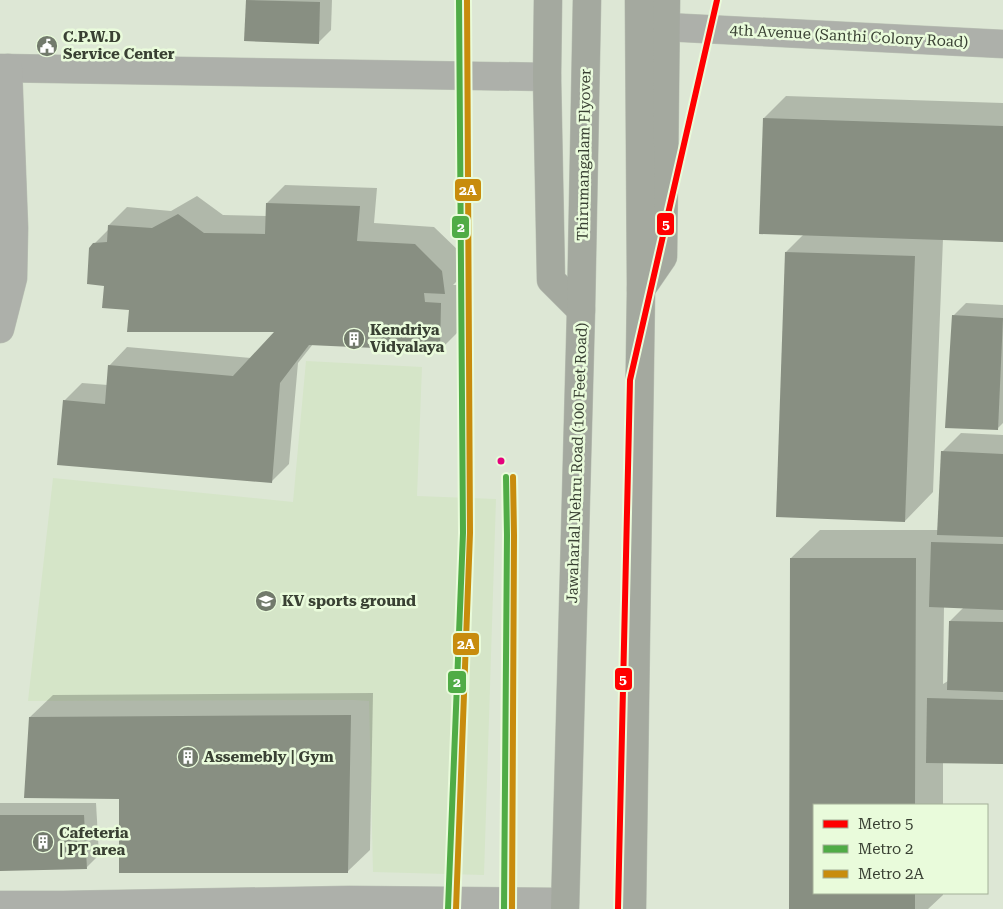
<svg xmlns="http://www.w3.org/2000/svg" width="1003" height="909" viewBox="0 0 1003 909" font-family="'Roboto Serif',serif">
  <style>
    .built { fill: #d5e5c8 }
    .shadow { fill: #0003; fill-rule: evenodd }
    .building { fill: #888f82 }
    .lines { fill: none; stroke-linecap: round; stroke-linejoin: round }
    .minor-casing { stroke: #bcc4b6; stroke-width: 29 }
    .tertiary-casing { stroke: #bcc4b6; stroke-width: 29 }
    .primary-casing { stroke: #bcc4b6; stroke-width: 29 }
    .minor { stroke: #adb0aa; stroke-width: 28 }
    .tertiary { stroke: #adb0aa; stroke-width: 28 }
    .primary { stroke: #a4a99f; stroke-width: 28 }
    .metro-1-casing { stroke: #e9fbdb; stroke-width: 10 }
    .metro-2-casing { stroke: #e9fbdb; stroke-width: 10 }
    .metro-3-casing { stroke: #e9fbdb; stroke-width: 10 }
    .metro-1 { stroke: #f00; stroke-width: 6 }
    .metro-2 { stroke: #50ac46; stroke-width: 6 }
    .metro-3 { stroke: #c88c0d; stroke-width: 6 }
    .bus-dot { fill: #e5007d; stroke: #e9fbdb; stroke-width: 2 }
    .labels { text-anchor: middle; stroke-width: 5; stroke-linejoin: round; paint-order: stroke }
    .street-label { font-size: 15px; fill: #394033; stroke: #e9fbdb }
    .poi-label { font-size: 15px; font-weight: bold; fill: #394033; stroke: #e9fbdb; text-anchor: start }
    .line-badge { stroke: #e9fbdb; stroke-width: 2 }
    .badge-label { font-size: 14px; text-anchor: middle; font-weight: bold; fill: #fff }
  </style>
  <rect width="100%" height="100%" fill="#dde7d5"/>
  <path class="built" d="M 306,361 L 422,367 L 417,496 L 496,499 L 484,875 L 373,872 L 369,701 L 353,700 L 28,701 L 53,478 L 293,502 Z"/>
  <g class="shadow">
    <path d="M 247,0 L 332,0 L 331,30 L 318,43 L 245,40 Z"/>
    <path d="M 786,96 L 1003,103 L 1003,241 L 943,239 L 933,492 L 905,521 L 786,252 L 804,234 L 764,118 Z"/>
    <path d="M 285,185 L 377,188 L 374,223 L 434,227 L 460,252 L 463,275 L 453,285 L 459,285 L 458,332 L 440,350 L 313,344 L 298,363 L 289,464 L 271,482 L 64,401 L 82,383 L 108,385 L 109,366 L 127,347 L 251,358 L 277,330 L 130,309 L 106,285 L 94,244 L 109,229 L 109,225 L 127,207 L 171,211 L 197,196 L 223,215 L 267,216 L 267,203 Z"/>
    <path d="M 966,303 L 1003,305 L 1003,423 L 997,429 L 953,316 Z"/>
    <path d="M 961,433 L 1003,435 L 1003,762 L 943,762 L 943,805 L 814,805 L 814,893 L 943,893 L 943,895 L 928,909 L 790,909 L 791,558 L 820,530 L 939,530 L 942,452 ZM 944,607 L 964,607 L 950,621 L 948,681 L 943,684 Z"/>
    <path d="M 373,693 L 370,850 L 347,872 L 120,798 L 30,717 L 53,695 Z"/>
    <path d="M 0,803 L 96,803 L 99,855 L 86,868 L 0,869 Z"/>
  </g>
  <g class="building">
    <path d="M 246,0 L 320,2 L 319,44 L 244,41 Z"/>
    <path d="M 763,118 L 1003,126 L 1003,242 L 759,234 Z"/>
    <path d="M 266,203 L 360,206 L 357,241 L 415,244 L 442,271 L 445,294 L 424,293 L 425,302 L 441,303 L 440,351 L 309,345 L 280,383 L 272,483 L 57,465 L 63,400 L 105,404 L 108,365 L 233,376 L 274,332 L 127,332 L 129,310 L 102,308 L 104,286 L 87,284 L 89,248 L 93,243 L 107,242 L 108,225 L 152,228 L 178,214 L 204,233 L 265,234 Z"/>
    <path d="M 785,252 L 915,256 L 905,522 L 776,517 Z"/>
    <path d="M 952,315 L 1003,318 L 998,430 L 945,428 Z"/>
    <path d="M 941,451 L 1003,454 L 1003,537 L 937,535 Z"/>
    <path d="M 931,542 L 1003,544 L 1003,610 L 929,607 Z"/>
    <path d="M 790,558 L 916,558 L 915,805 L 814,805 L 814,893 L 915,893 L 915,909 L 789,909 Z"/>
    <path d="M 949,621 L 1003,622 L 1003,692 L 947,690 Z"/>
    <path d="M 927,698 L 1003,700 L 1003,764 L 926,763 Z"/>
    <path d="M 351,715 L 348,873 L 119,873 L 119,799 L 24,798 L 29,717 Z"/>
    <path d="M 0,815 L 84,815 L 87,869 L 0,871 Z"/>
  </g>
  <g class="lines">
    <g class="minor-casing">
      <g id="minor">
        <path d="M 0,68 L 547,77"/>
        <path d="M 0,329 L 13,278 L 14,228 L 8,68"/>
        <path d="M 0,905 L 63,905 L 349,900 L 565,902"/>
      </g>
    </g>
    <g class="tertiary-casing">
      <path id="tertiary" d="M 665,27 L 1003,44"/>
    </g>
    <g class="primary-casing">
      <g id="primary">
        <path d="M 548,0 L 547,77 L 551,280 L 581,310"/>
        <path d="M 641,289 L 663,257 L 666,0"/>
        <path d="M 565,909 L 581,310 L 587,0"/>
        <path d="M 632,909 L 641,289 L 639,0"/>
      </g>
    </g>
    <use href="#minor" class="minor"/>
    <use href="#tertiary" class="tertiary"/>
    <use href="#primary" class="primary"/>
    <g class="metro-1-casing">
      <path id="metro-1" d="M 618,909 L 630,380 L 717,0"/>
    </g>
    <g class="metro-2-casing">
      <g id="metro-2">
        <path d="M 448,909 L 463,533 L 459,0"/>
        <path d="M 504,909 L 507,535 L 506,477"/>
      </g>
    </g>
    <g class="metro-3-casing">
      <g id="metro-3">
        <path d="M 456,909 L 470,533 L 467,0"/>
        <path d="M 512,909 L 514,535 L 513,477"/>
      </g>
    </g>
    <use href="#metro-1" class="metro-1"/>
    <use href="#metro-2" class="metro-2"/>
    <use href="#metro-3" class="metro-3"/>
  </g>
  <defs>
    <g id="civic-disc" transform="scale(1.125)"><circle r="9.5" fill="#727a6c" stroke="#e9fbdb"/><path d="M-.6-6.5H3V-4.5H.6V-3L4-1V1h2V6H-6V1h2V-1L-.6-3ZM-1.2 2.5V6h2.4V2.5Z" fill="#fff"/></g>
    <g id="building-disc" transform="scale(1.125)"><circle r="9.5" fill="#727a6c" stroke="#e9fbdb"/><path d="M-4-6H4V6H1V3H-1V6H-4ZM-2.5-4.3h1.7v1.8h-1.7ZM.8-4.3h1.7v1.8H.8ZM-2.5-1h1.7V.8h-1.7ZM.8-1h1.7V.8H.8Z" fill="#fff"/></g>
    <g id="school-disc" transform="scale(1.125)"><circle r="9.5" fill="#727a6c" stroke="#e9fbdb"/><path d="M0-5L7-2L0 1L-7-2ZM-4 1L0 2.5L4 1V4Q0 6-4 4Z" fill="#fff"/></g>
  </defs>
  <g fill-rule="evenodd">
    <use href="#civic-disc" x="47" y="46"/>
    <use href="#building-disc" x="354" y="339"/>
    <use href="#school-disc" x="266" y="601"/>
    <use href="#building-disc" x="188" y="757"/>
    <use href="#building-disc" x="43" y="842"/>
  </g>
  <circle class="bus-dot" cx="501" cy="461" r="4.5"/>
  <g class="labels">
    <g class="street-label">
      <text transform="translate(849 36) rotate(3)" y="5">4th Avenue (Santhi Colony Road)</text>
      <text transform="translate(584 155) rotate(-89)" y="5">Thirumangalam Flyover</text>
      <text transform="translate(577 463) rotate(-88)" y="5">Jawaharlal Nehru Road (100 Feet Road)</text>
    </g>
    <g class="poi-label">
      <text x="63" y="42">C.P.W.D<tspan x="63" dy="17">Service Center</tspan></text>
      <text x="370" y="335">Kendriya<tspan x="370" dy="17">Vidyalaya</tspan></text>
      <text x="282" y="606">KV sports ground</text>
      <text x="204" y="762">Assemebly | Gym</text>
      <text x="59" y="838">Cafeteria<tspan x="59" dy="17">| PT area</tspan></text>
    </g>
  </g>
  <g class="line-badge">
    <rect x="454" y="178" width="28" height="24" rx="5" fill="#c88c0d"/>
    <rect x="656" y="212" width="19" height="24" rx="5" fill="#f00"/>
    <rect x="451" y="215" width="19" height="24" rx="5" fill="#50ac46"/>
    <rect x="452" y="632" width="28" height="24" rx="5" fill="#c88c0d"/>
    <rect x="614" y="667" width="19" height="24" rx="5" fill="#f00"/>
    <rect x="447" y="670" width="20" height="24" rx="5" fill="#50ac46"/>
  </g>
  <g class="badge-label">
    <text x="468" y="195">2A</text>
    <text x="666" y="229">5</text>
    <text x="461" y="232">2</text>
    <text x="466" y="649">2A</text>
    <text x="623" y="684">5</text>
    <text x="457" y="687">2</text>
  </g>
  <rect x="813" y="804" width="175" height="90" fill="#e9fbdb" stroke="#a3b098"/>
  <rect x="823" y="820" width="25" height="8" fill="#ff0000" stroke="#a3b098"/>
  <text x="858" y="829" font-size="15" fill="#394033">Metro 5</text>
  <rect x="823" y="845" width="25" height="8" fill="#50ac46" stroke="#a3b098"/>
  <text x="858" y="854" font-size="15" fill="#394033">Metro 2</text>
  <rect x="823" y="870" width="25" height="8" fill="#c88c0d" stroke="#a3b098"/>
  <text x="858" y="879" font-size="15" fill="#394033">Metro 2A</text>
</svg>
